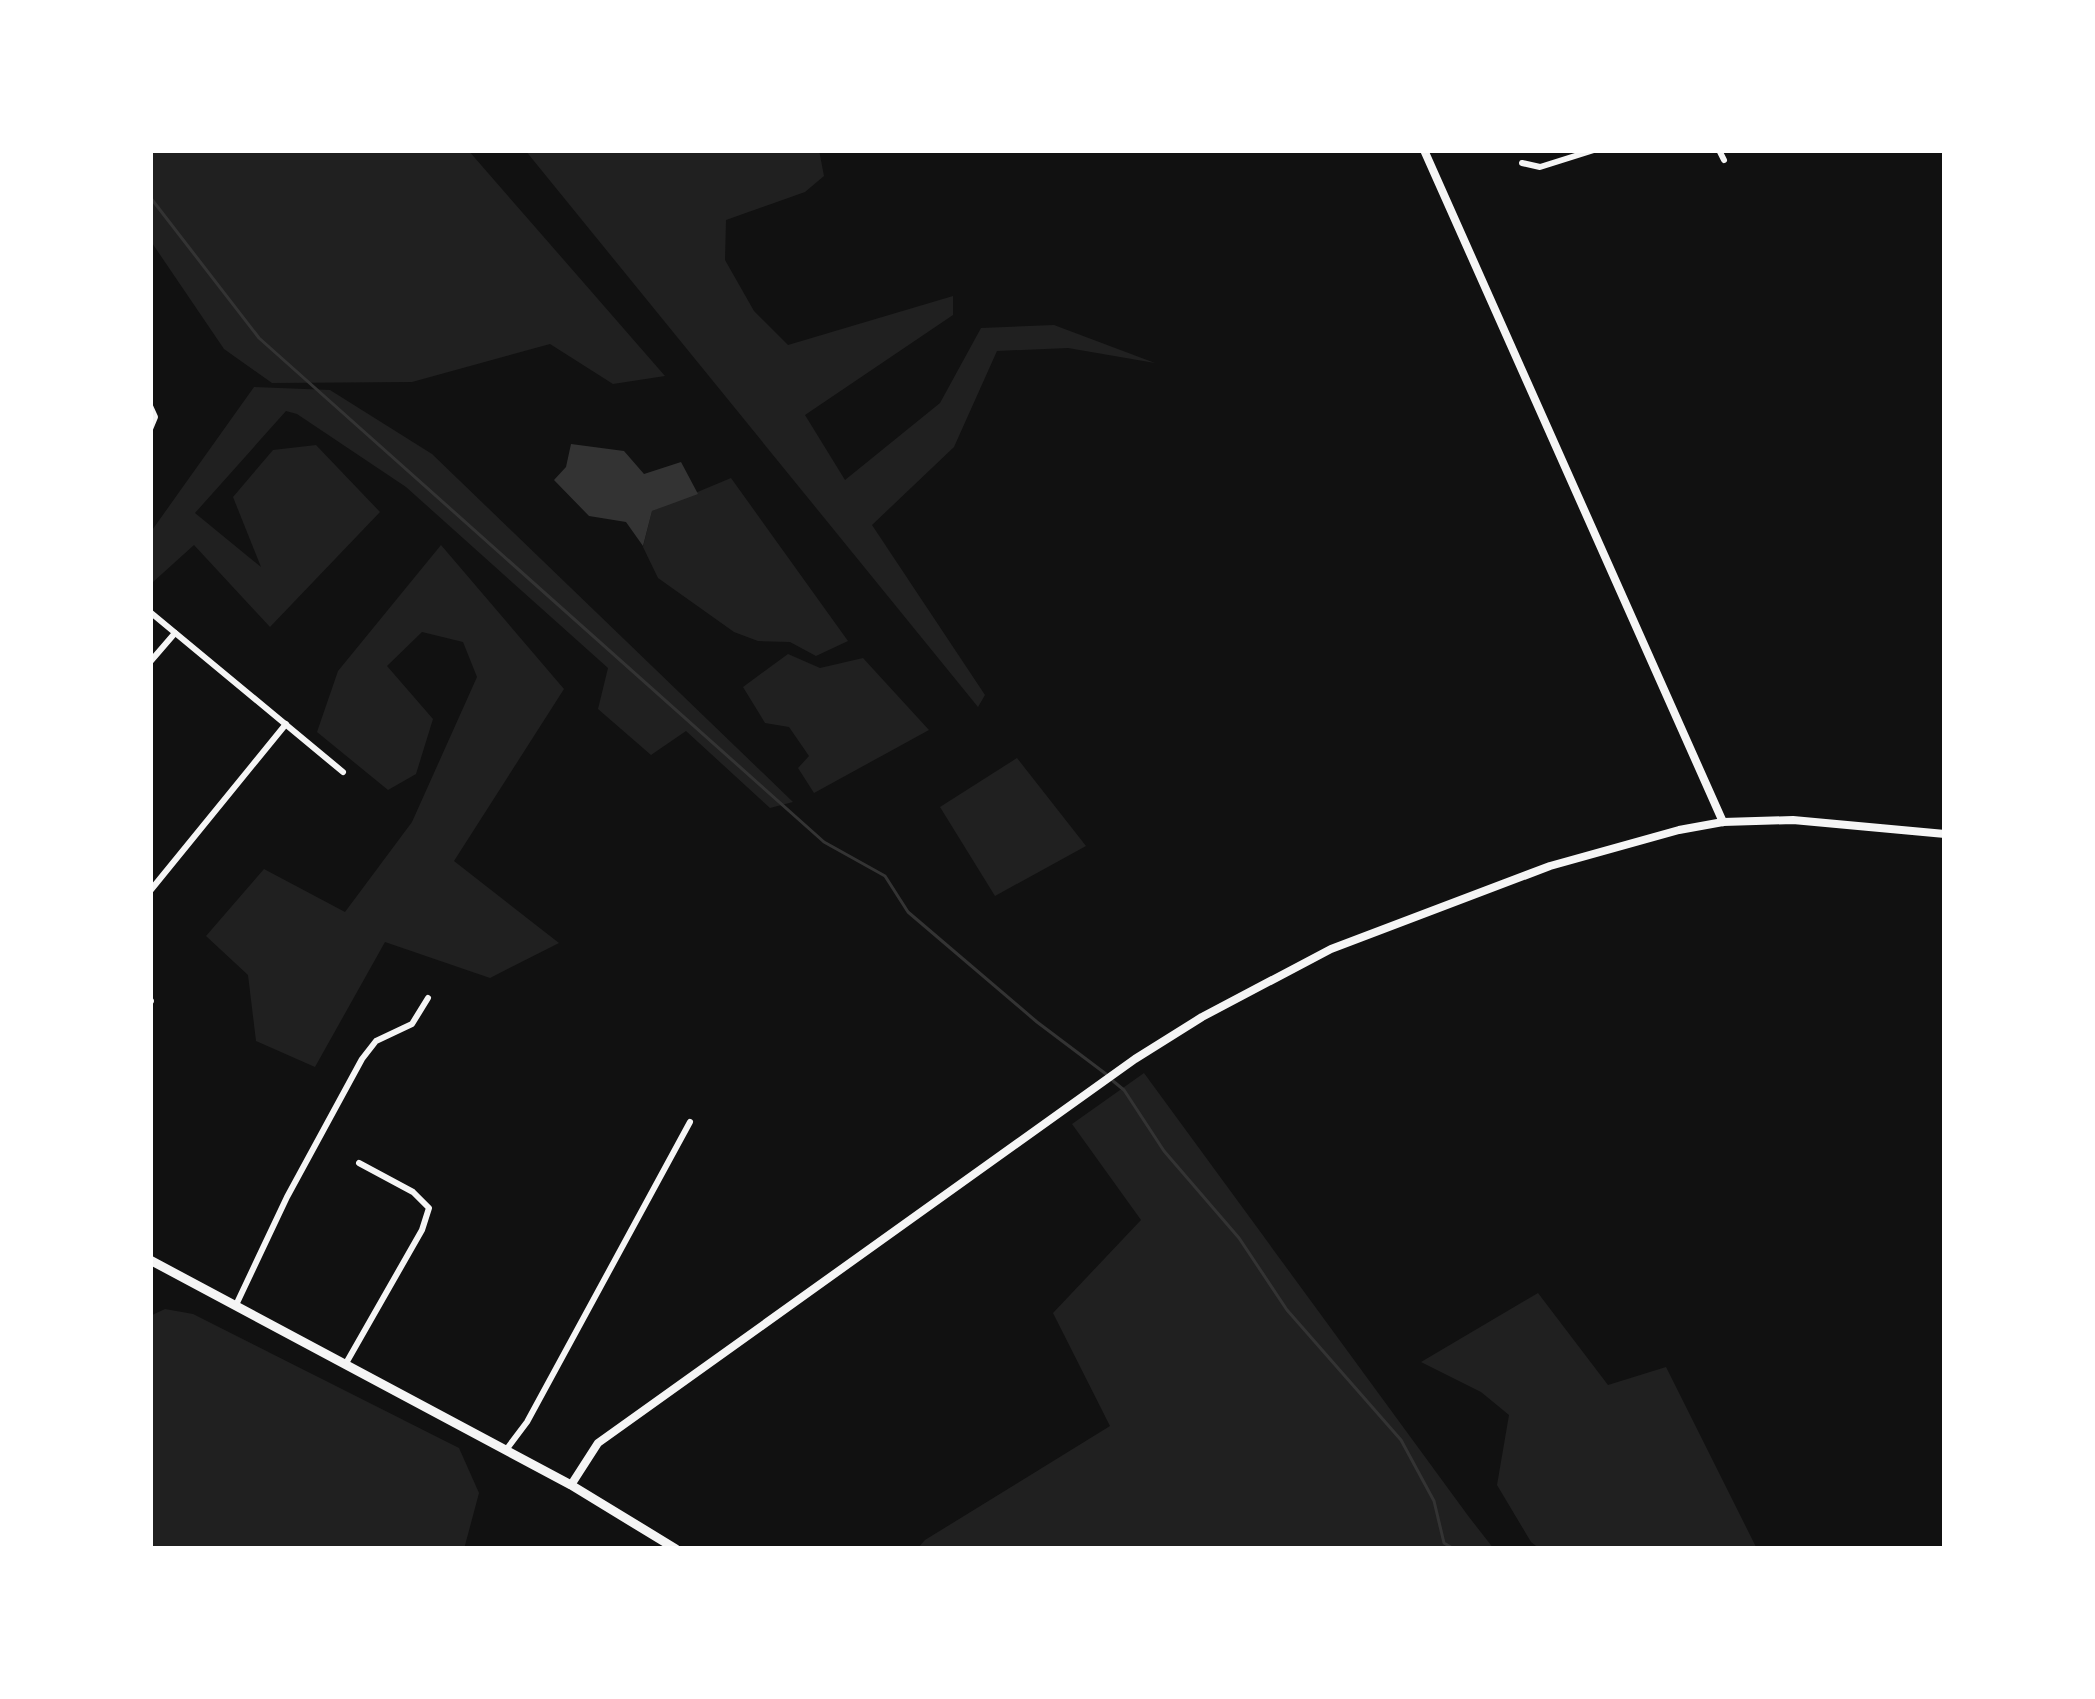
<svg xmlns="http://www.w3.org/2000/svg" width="2095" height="1699" viewBox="0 0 2095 1699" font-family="'Asap Condensed',sans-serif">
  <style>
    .green { fill: #202020 }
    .water { fill: #333 }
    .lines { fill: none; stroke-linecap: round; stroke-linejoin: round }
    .stream { stroke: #333; stroke-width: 3 }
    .minor { stroke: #f5f5f5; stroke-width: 6 }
    .tertiary { stroke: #f5f5f5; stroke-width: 8 }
    .trunk { stroke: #f5f5f5; stroke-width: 9 }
  </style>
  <rect width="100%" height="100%" fill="#111"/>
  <g class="green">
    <path d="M 150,150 L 468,150 L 665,376 L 613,384 L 550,344 L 412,382 L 272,383 L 224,349 L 150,240 Z"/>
    <path d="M 525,150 L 819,150 L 824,176 L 805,192 L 726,220 L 725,260 L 754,311 L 788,345 L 953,296 L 953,315 L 805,415 L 845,480 L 940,403 L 981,328 L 1054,325 L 1155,363 L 1068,348 L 997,351 L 954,447 L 872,525 L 985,695 L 978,707 Z"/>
    <path d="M 254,387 L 330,390 L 432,454 L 793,802 L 770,808 L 686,731 L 651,755 L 598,709 L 608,668 L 406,487 L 297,414 L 286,411 L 195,513 L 261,567 L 233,497 L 273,450 L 316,445 L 380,512 L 270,627 L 194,545 L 153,582 L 150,533 Z"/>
    <path d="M 731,478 L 848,641 L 816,656 L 790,642 L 758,641 L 734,632 L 658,578 L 643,547 L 652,511 Z"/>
    <path d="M 441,545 L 564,689 L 454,861 L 559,943 L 490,978 L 385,942 L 315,1067 L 256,1041 L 248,975 L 206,936 L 264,869 L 345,912 L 412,822 L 477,677 L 463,642 L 422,632 L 387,666 L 433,719 L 416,774 L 388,790 L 317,732 L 338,671 Z"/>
    <path d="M 788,654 L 820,668 L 863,658 L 929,730 L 814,793 L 798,768 L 809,756 L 789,727 L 765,723 L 743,687 Z"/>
    <path d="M 1017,758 L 1086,846 L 995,896 L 940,807 Z"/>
    <path d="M 1144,1073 L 1469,1517 L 1494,1549 L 917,1549 L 925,1540 L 1110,1426 L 1053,1313 L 1141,1220 L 1072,1124 Z"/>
    <path d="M 1538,1293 L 1608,1385 L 1666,1367 L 1757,1549 L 1540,1549 L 1531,1542 L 1497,1485 L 1509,1415 L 1481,1392 L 1421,1362 Z"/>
    <path d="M 165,1309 L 193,1314 L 459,1448 L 479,1493 L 464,1549 L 150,1549 L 150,1316 Z"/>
  </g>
  <path class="water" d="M 571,444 L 624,451 L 644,474 L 681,462 L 698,494 L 652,511 L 643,546 L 626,522 L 589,516 L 554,480 L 566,467 Z"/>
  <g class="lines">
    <g class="stream">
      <path d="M 150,197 L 259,338 L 824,842 L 885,876 L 908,912 L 1037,1022 L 1106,1074"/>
      <path d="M 1113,1081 L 1124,1090 L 1164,1151 L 1239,1238 L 1287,1310 L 1401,1440 L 1434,1501 L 1444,1543 L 1454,1549"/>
    </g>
    <g class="minor">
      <path d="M 1719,150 L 1724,160"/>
      <path d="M 1522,163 L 1540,167 L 1594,150"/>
      <path d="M 150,406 L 155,417 L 150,429"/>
      <path d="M 150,612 L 343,772"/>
      <path d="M 150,662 L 175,633"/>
      <path d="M 150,891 L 286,724"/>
      <path d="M 150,1001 L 151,1001"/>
      <path d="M 236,1305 L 287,1197 L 362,1059 L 376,1041 L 412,1024 L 428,998"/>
      <path d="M 345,1365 L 422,1230 L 429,1208 L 413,1192 L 359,1163"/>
      <path d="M 506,1450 L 527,1422 L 690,1122"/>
    </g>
    <g class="tertiary">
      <path d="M 1424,150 L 1723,822"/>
      <path d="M 571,1485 L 598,1443 L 1135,1059 L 1202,1017 L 1331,949 L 1550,866 L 1679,830 L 1723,822 L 1793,820 L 1945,834"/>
    </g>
    <path class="trunk" d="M 150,1260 L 571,1485 L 676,1549"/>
  </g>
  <rect width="2095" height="1699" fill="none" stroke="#ffffff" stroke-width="306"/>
</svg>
